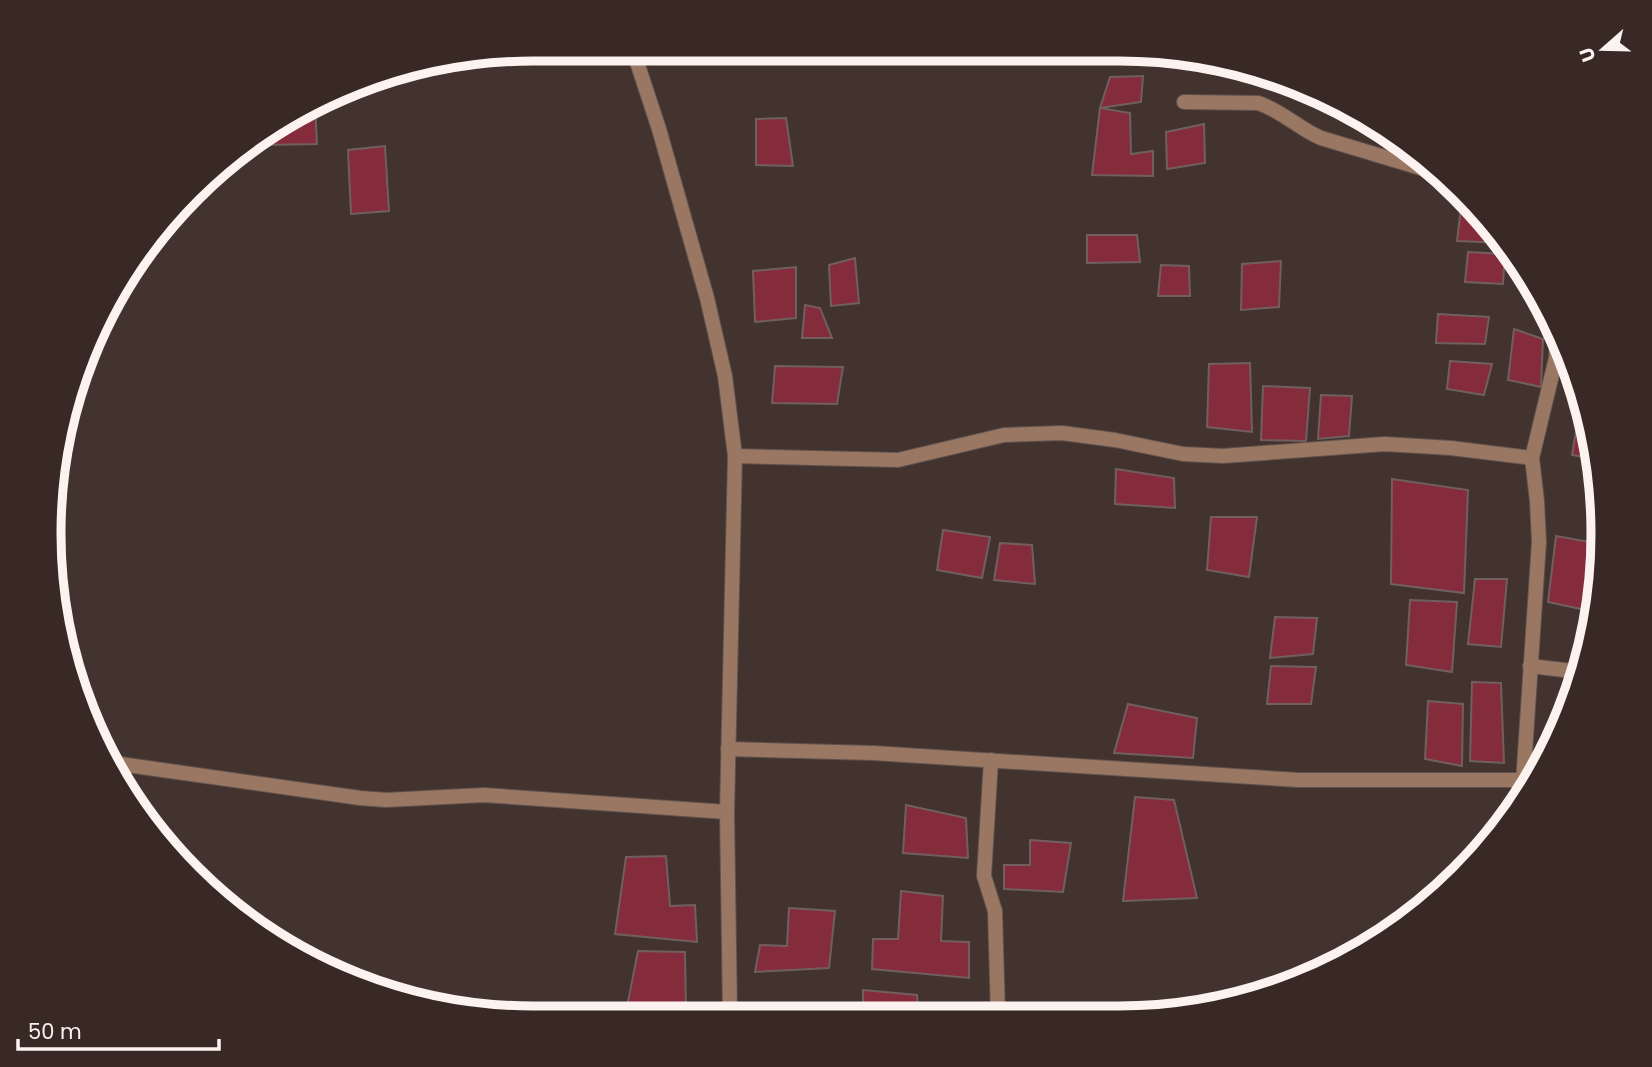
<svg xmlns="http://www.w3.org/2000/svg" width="1652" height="1067" viewBox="0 0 1652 1067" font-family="Poppins,sans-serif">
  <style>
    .building { fill: #842c3b; stroke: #715f60; stroke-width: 2 }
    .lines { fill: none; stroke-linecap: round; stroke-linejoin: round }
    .minor-casing { stroke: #60524e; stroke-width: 16 }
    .tertiary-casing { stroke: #60524e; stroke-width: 16 }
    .minor { stroke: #9a7762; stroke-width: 14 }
    .tertiary { stroke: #9a7762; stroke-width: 14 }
    .rim { fill: none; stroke: #fcf2f0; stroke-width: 9 }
  </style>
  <rect width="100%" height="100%" fill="#42332f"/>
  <g class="building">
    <path d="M 1143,76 L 1141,102 L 1100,108 L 1110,77 Z"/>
    <path d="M 315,106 L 317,144 L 263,145 L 262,133 L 264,131 Z"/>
    <path d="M 1100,108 L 1130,113 L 1131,154 L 1153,151 L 1153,176 L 1092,175 Z"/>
    <path d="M 786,118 L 793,166 L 756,165 L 756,119 Z"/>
    <path d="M 1204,124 L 1205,163 L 1167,169 L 1166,132 Z"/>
    <path d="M 385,146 L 389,211 L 351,214 L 348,150 Z"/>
    <path d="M 1462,199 L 1466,199 L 1505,243 L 1457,241 Z"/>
    <path d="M 1087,235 L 1137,235 L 1140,262 L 1087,263 Z"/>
    <path d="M 1468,252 L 1505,254 L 1503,284 L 1465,282 Z"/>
    <path d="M 855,258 L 859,303 L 831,306 L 829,265 Z"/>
    <path d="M 1281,261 L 1279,307 L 1241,310 L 1242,264 Z"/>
    <path d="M 1161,265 L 1189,266 L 1190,296 L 1158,296 Z"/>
    <path d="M 796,267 L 796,318 L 755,322 L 753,271 Z"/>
    <path d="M 805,305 L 820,308 L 832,338 L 802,338 Z"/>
    <path d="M 1438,314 L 1489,317 L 1485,344 L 1436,343 Z"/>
    <path d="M 1514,329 L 1543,339 L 1541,387 L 1508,380 Z"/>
    <path d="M 1450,361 L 1492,364 L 1484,395 L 1447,389 Z"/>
    <path d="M 1250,363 L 1252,432 L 1207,427 L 1209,364 Z"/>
    <path d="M 775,366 L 843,367 L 837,404 L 772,403 Z"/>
    <path d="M 1263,386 L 1310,388 L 1306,441 L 1261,440 Z"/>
    <path d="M 1321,395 L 1352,396 L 1349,436 L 1318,439 Z"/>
    <path d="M 1582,395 L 1586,408 L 1595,459 L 1572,455 Z"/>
    <path d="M 1116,469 L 1174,478 L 1175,508 L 1115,504 Z"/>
    <path d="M 1392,479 L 1468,490 L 1464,593 L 1391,584 Z"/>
    <path d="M 1211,517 L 1257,517 L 1249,577 L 1207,570 Z"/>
    <path d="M 943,530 L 990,537 L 982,578 L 937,570 Z"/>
    <path d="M 1556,536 L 1601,544 L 1590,611 L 1548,602 Z"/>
    <path d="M 1000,543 L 1032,545 L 1035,584 L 994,580 Z"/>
    <path d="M 1475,579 L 1507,579 L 1501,647 L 1468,644 Z"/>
    <path d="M 1410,600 L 1457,602 L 1452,672 L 1406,665 Z"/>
    <path d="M 1275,617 L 1317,618 L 1313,654 L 1270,658 Z"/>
    <path d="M 1271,666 L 1316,667 L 1311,704 L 1267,704 Z"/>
    <path d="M 1472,682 L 1501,683 L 1504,763 L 1470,761 Z"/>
    <path d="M 1428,701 L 1463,704 L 1462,766 L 1425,759 Z"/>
    <path d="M 1128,704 L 1197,718 L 1193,758 L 1114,753 Z"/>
    <path d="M 1135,797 L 1174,800 L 1197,898 L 1123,901 Z"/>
    <path d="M 906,805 L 966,818 L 968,858 L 903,853 Z"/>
    <path d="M 1030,840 L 1071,843 L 1063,892 L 1004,889 L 1004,865 L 1030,865 Z"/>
    <path d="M 666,856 L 670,906 L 695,905 L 697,942 L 615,934 L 626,857 Z"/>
    <path d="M 901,891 L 943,896 L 941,941 L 969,942 L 969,978 L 872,969 L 873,939 L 898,939 Z"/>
    <path d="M 789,908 L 835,911 L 829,968 L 755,972 L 760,945 L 787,946 Z"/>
    <path d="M 638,951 L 685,952 L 686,1010 L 627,1007 Z"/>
    <path d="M 863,990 L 917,995 L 919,1016 L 863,1016 Z"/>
  </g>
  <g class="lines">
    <g class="minor-casing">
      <g id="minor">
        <path d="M 1184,102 L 1258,103 C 1281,110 1299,129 1321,138 L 1444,175"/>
        <path d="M 735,456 L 898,460 L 1004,435 L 1062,433 L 1115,440 L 1183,454 L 1223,456 L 1385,444 L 1451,448 L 1532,458 L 1556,358 L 1558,333"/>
        <path d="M 1530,666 L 1581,672"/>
        <path d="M 728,749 L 873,753 L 1299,780 L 1523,780"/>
        <path d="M 991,760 L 984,876 L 995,911 L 998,1016"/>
        <path d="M 113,763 L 360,798 L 386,800 L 484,795 L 727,812"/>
        <path d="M 1522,798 L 1539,542 L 1537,501 L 1532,458"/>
      </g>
    </g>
    <g class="tertiary-casing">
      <path id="tertiary" d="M 633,50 L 659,129 L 707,298 L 725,376 L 735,456 L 727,812 L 730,1015"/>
    </g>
    <use href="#minor" class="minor"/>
    <use href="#tertiary" class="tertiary"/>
  </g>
  <path d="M0 0H1652V1067H0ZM533 61H1119A472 472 0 0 1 1591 533V534A472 472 0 0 1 1119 1006H533A472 472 0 0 1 61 534V533A472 472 0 0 1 533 61Z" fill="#382925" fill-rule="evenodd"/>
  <path class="rim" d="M533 61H1119A472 472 0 0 1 1591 533V534A472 472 0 0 1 1119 1006H533A472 472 0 0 1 61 534V533A472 472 0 0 1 533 61Z"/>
  <g transform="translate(1603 49) rotate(250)" stroke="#382925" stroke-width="5" paint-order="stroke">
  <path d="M0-5L12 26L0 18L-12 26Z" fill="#fcf2f0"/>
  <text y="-10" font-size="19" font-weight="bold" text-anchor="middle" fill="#fcf2f0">U</text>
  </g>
  <path d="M18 1039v10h201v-10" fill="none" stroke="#fcf2f0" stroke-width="3.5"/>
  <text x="28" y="1039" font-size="21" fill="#fcf2f0" stroke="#382925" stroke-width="5" paint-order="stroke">50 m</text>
</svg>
